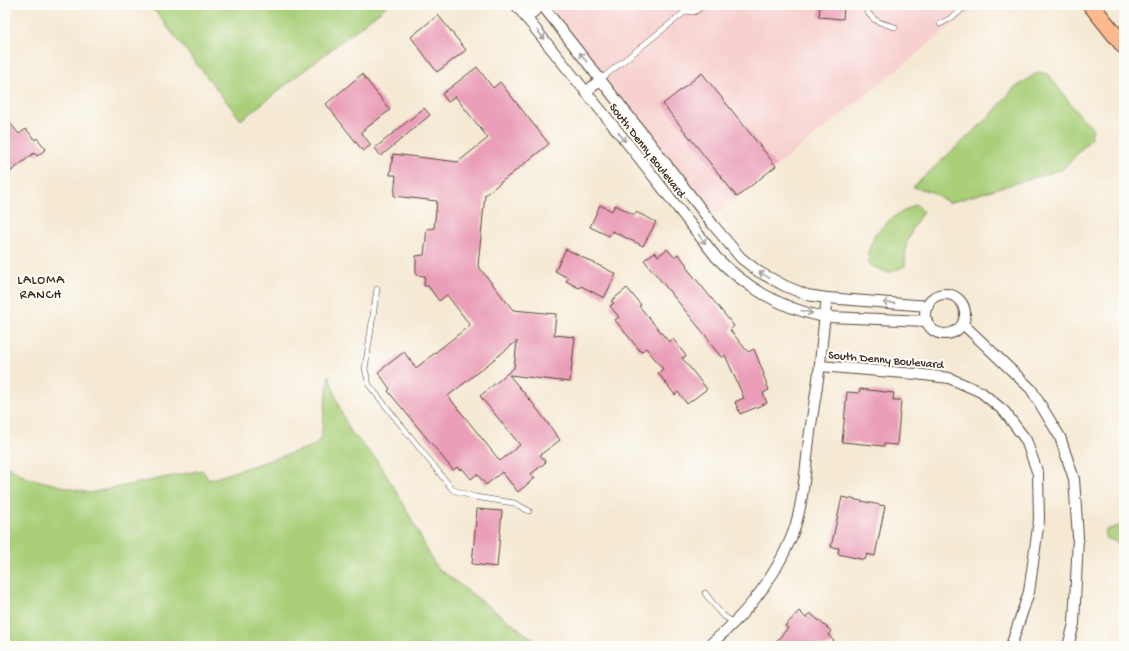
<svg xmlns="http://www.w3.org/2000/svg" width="1129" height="651" viewBox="0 0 1129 651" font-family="'Gochi Hand',sans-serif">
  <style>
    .built { fill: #f7d0cf }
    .green { fill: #a9cf79; stroke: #727c4c }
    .building { fill: #ea9eb7; fill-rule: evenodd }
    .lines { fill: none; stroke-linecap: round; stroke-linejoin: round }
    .lane-casing { stroke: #574739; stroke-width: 6 }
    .street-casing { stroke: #574739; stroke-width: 12 }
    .primary-casing { stroke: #574739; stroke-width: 18 }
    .lane { stroke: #fff; stroke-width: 5 }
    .street { stroke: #fff; stroke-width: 10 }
    .primary { stroke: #fcba8e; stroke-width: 16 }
    .oneway { stroke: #a79f9a }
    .labels { text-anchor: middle; stroke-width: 4; stroke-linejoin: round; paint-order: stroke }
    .street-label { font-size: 12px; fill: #3b2a1e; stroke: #fdfcf7 }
    .neighbourhood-label { font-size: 13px; letter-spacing: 1px; fill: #3b2a1e; stroke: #fdfcf7 }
  </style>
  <rect width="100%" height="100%" fill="#fdfcf7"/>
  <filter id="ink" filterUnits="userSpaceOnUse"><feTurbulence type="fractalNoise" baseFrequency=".025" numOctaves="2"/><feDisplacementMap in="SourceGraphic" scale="8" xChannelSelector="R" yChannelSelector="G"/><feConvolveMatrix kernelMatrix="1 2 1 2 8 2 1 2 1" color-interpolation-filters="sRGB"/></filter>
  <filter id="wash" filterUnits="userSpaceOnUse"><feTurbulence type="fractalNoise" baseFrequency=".012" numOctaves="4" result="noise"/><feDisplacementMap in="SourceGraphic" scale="16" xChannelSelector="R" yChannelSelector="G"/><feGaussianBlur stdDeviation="0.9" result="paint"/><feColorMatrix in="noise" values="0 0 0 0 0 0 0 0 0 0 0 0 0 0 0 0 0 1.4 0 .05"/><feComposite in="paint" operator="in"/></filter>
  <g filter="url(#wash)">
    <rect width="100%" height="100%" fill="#f5e9d4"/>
    <path class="built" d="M 548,5 L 978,5 L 715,216 Z"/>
    <g class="green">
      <path d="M 150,5 L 388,5 L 241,120 Z"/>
      <path d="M 1038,72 L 1048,74 L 1076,111 L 1093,129 L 1090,140 L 1063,169 L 949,203 L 932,192 L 913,187 L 991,115 L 1012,90 Z"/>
      <path d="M 916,204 L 923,211 L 913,228 L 906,245 L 905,266 L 889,273 L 869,265 L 868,252 L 875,234 L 892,218 Z"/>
      <path d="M 329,375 L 341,412 L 351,432 L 376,459 L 401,499 L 436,567 L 542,646 L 5,646 L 5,465 L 25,477 L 89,493 L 202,470 L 209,480 L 313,446 L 321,438 Z"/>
      <path d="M 1124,524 L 1124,542 L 1120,543 L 1105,538 L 1106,530 Z"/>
    </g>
    <g id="blocks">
      <g class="building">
        <path d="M 820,5 L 844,5 L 843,19 L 819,17 Z"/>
        <path d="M 438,15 L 466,50 L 437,72 L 411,37 Z"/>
        <path d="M 477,67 L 493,88 L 500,82 L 549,144 L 485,195 L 478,266 L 513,310 L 556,314 L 554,335 L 575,337 L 570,382 L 509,375 L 535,406 L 560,440 L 540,455 L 546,462 L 531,474 L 535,478 L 518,492 L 502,472 L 486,485 L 477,474 L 471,479 L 462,468 L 460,470 L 457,467 L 453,470 L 388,391 L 390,389 L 378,372 L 404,352 L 416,368 L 470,325 L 447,295 L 439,301 L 428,286 L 424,286 L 425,276 L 416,275 L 416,256 L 424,255 L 427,229 L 434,228 L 437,201 L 394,196 L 396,175 L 390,175 L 393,154 L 458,162 L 488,138 L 455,96 L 448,102 L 442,94 ZM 517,341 L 514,368 L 480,396 L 520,445 L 500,461 L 448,396 Z"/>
        <path d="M 702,73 L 776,166 L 737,197 L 663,104 Z"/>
        <path d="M 362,74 L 390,110 L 361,132 L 371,145 L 363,151 L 326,104 Z"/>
        <path d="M 424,108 L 430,115 L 381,156 L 375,148 Z"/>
        <path d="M 5,117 L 19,134 L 26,129 L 35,140 L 37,138 L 46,149 L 37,156 L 34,153 L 5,176 Z"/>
        <path d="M 600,205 L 612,211 L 615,205 L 635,215 L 636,212 L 656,222 L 643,246 L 612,231 L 609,236 L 590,227 Z"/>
        <path d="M 566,249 L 616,274 L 604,298 L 581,286 L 579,288 L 566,281 L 568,278 L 555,271 Z"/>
        <path d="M 667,249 L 674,257 L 678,254 L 687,265 L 686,267 L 734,326 L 730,330 L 748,352 L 754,349 L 764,374 L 763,374 L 769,390 L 763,393 L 767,403 L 740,414 L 735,402 L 744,398 L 725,355 L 722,358 L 709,342 L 710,341 L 644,260 L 655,252 L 658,256 Z"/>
        <path d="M 627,288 L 641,305 L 639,306 L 669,342 L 673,339 L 686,356 L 682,358 L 707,389 L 687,404 L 678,392 L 675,395 L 658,373 L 663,369 L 646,348 L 641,352 L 615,320 L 619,317 L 610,306 L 614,303 L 611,301 Z"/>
        <path d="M 860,389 L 894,393 L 893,400 L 901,400 L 897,445 L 884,444 L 884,446 L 842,442 L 847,392 L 859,393 Z"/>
        <path d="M 842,497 L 885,506 L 875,556 L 867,554 L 865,560 L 838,554 L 839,548 L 831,547 Z"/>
        <path d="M 477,509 L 502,511 L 497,567 L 472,564 Z"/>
        <path d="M 799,611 L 806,618 L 810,613 L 831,631 L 828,635 L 834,641 L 830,646 L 772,646 L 788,628 L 785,626 Z"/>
      </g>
    </g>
  </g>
  <g filter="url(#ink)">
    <use href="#blocks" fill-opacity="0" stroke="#574739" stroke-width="1"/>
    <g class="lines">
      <g class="lane-casing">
        <g id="lane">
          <path d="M 683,5 L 686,11 L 694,12 L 704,5"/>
          <path d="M 865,5 C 869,21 881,23 895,27"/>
          <path d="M 940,24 C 950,19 959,14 966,5"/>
          <path d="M 601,79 L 686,11"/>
          <path d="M 377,289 L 365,369 L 369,385 L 453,490 L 475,497 L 514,503 L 529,511"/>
          <path d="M 705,593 L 721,614 L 734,623"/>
        </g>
      </g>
      <g class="street-casing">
        <g id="street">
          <path d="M 516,5 L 636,154 L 716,257 C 744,286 781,308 820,316 C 831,318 843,317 854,318 C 878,319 903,320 927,321"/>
          <path d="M 542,5 L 650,143 L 714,226 L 741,258 L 759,272 L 785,286 L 807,295 L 827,298 L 928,306"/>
          <path d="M 526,18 L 542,5"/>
          <path d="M 586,92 L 601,79"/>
          <circle cx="945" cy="314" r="20"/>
          <path d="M 963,324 L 1031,389 L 1060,437 L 1074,479 L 1078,537 L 1074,624 L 1068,646"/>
          <path d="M 820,366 L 916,374 L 949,378 L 981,392 L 1004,411 L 1026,440 L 1038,474 L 1039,520 L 1029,592 L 1011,646"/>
          <path d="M 708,646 C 744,617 773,581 791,538 C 803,509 805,471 809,440 C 812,415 817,390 820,364 C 822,342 824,320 827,298"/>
        </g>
      </g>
      <g class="primary-casing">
        <path id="primary" d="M 1091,5 L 1124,46"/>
      </g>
      <use href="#lane" class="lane"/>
      <use href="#street" class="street"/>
      <use href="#primary" class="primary"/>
    </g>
    <defs><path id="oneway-shaft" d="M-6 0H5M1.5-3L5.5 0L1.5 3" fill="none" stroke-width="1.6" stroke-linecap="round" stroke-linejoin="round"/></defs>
    <g class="oneway">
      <use href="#oneway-shaft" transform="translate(541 35) rotate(51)"/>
      <use href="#oneway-shaft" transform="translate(583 57) rotate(-128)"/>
      <use href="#oneway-shaft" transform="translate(622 137) rotate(51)"/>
      <use href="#oneway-shaft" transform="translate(702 239) rotate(52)"/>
      <use href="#oneway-shaft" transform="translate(764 275) rotate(-151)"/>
      <use href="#oneway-shaft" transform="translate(889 303) rotate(-175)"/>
      <use href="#oneway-shaft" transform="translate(807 312) rotate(15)"/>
    </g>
  </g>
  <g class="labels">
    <g class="street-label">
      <text transform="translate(648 150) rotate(52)" y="4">South Denny Boulevard</text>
      <text transform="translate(886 359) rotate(5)" y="4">South Denny Boulevard</text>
    </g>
    <g class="neighbourhood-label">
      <text x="41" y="283">LALOMA<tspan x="41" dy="15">RANCH</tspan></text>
    </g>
  </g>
  <rect width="1129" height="651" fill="none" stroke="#fdfcf7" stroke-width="20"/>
</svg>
